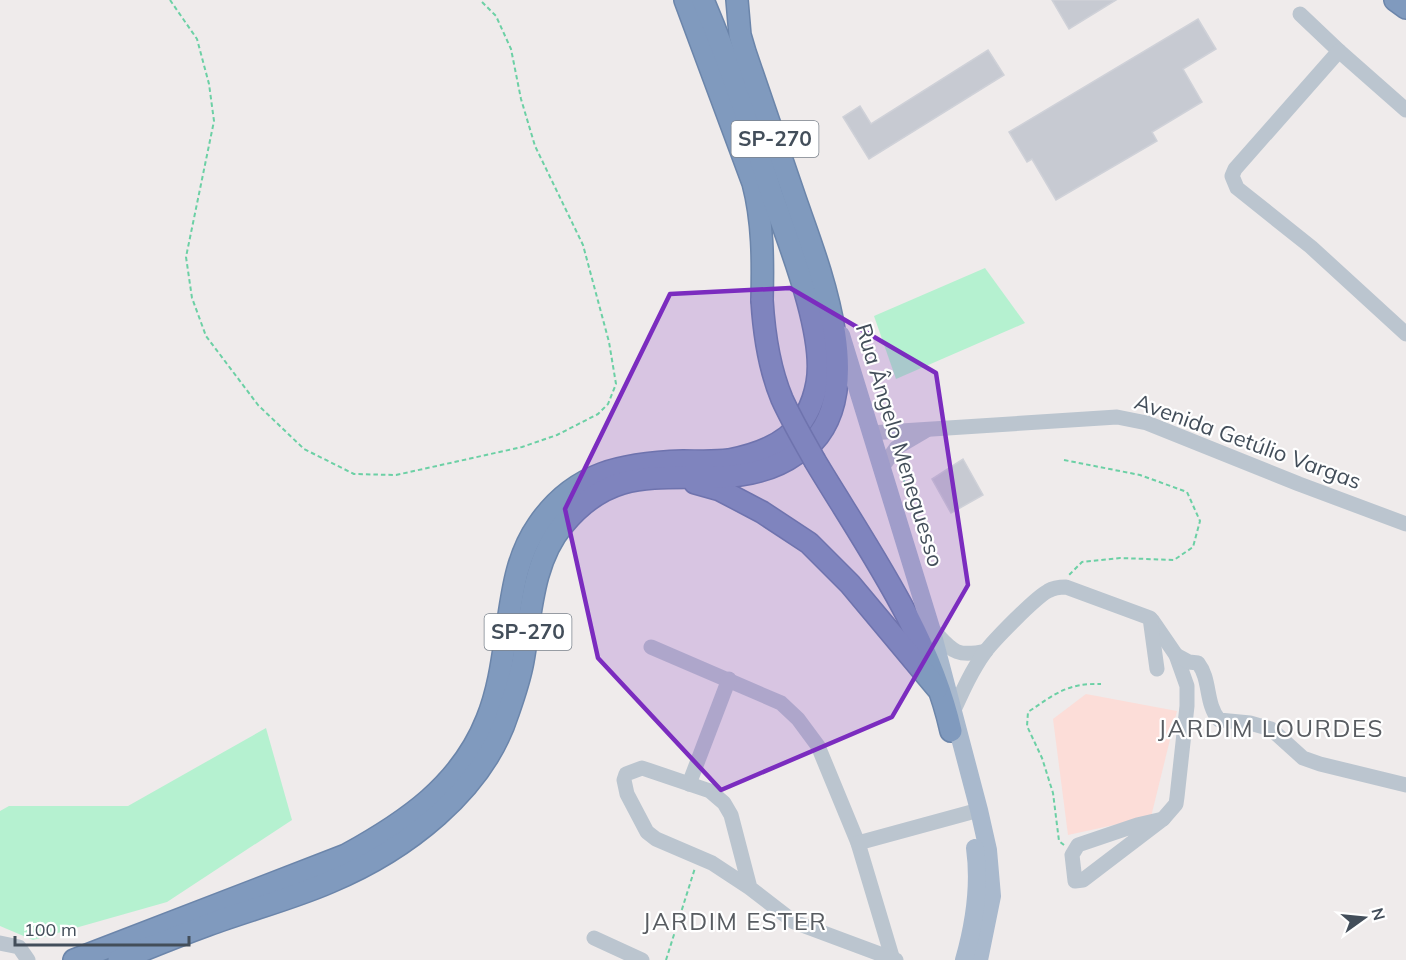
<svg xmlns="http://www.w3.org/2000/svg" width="1406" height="960" viewBox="0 0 1406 960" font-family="Mulish,sans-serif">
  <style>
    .medical { fill: #fcddd8 }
    .green { fill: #b5f1d0 }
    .building { fill: #c7cad2; stroke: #cfd1d8; stroke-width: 1.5 }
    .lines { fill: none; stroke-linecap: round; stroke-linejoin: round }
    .highway-casing { stroke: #6b85aa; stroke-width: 24 }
    .path { stroke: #6cd0a5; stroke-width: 2; stroke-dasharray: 4.5 3; stroke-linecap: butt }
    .minor { stroke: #bbc5cf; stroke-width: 15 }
    .major { stroke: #a9b9cd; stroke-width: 18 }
    .highway { stroke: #809abe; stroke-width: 21 }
    .highway-bridge-casing { stroke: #6b85aa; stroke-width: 24; stroke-linecap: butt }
    .highway-bridge { stroke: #809abe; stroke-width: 21 }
    .marked { fill: #7b2cbf; fill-opacity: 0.2; stroke: #7b2cbf; stroke-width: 4.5; stroke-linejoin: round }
    .labels { text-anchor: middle; stroke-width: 4.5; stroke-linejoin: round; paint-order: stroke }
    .shield { fill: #fff; stroke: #7b838c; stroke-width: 1.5 }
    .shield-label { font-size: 21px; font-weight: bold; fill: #434e5a }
    .street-label { font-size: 22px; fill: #434e5a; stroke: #fff }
    .neighbourhood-label { font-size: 24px; letter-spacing: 1.5px; fill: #585c61; stroke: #fff }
  </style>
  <rect width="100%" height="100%" fill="#efebeb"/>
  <path class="medical" d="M 1086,694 L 1177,711 L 1151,817 L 1068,835 L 1053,719 Z"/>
  <g class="green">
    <path d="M 985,268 L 1025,323 L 896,379 L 874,316 Z"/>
    <path d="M 266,728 L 292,820 L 167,902 L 33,940 L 0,926 L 0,811 L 9,806 L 128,806 Z"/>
  </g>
  <g class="building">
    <path d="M 1052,0 L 1116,0 L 1069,29 Z"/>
    <path d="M 1198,19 L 1216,49 L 1183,69 L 1202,102 L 1152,132 L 1157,141 L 1056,200 L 1032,159 L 1027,162 L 1009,132 Z"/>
    <path d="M 988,50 L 1004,75 L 869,159 L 843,117 L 860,106 L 871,124 Z"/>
    <path d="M 963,459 L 983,495 L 951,513 L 932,479 Z"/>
  </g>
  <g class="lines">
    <g class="highway-casing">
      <g id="highway">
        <path d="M 685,0 L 753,183 C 763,221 763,261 762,300"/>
        <path d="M 1395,0 L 1406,8"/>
        <path d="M 815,461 C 866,546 929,633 951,731"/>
        <path d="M 695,483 L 720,490 L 762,512 L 809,543 L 850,584 L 937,688"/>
        <path d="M 74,960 L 346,855 C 406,822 461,785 487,719 C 498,692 502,663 506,635 C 512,597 515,558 538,525 C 574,472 623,463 683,461 C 698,461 714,462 729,460 C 775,451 808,433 817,383 C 826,335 789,243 772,195 C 751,129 730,63 703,0"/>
        <path d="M 119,960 C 148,948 178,936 208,925 C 248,910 291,899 330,882 C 404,851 483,792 508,713 C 514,696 520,678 523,661 C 531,615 532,562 563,525 C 610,468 654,479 719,477 C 745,476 774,470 796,454 C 801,450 808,447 813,442 C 867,385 818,264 796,201 C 779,151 762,102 745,52 L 740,35 L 737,0"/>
      </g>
    </g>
    <g class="path">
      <path d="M 170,0 L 197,39 L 209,84 L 214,121 L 186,257 L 192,298 L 206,336 L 258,405 L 304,449 L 354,474 L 396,475 L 522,447 L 557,435 L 598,414 L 608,404 L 616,384 L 609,342 L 583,245 L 535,146 L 521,99 L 511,49 L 496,16 L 480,0"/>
      <path d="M 1064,460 L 1140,475 L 1187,492 L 1200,521 L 1193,547 L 1174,560 L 1120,558 L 1082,562 L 1069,575"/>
      <path d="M 900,464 L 910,505"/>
      <path d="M 1064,845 L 1059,841 L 1053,793 L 1042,758 L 1027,726 L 1028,712 C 1055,694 1067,683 1101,684"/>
      <path d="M 666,960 L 695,868"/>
    </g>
    <g class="minor">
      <path d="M 1300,14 L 1339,51"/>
      <path d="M 1406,110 L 1339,51 L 1235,169 L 1232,176 L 1237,188 L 1311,247 L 1406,334"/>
      <path d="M 870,433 L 1117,417 L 1147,423 L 1299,484 L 1406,524"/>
      <path d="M 881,469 L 896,448 L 925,431"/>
      <path d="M 1152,620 L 1176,655 L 1187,686 L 1187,706 L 1177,797 L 1176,804 L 1163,819"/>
      <path d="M 931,628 C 952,650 954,658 986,651"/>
      <path d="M 651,647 L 781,703 L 798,719 L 818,746 L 858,843 L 893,960"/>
      <path d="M 1176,655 L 1189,662 L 1198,663 C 1211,680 1205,703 1219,720 L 1250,723 L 1271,729 L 1303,758 L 1320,764 L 1406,785"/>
      <path d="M 954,710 C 963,690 972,670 985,652 C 994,640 1035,598 1048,591 C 1053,588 1060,587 1066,587 L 1150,618 L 1157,669"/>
      <path d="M 689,784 L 729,679"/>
      <path d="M 1163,819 L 1083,880 L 1075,881 L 1072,855 L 1078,845 L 1137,825 Z"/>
      <path d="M 858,843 L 979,810"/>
      <path d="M 750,888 L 731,815 L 724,803 L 710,791 L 642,768 L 626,774 L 624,780 L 627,794 L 647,832 L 656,839 L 712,863 L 750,888 L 794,922 L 896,960"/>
      <path d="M 594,938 L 642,960"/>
      <path d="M 0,943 L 19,947 L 28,960"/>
    </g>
    <g class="major">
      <path d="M 841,335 L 931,628 L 979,810 L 988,850 L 992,896 L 979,960"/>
      <path d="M 964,960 C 974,925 980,884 975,848"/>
    </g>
    <use href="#highway" class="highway"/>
    <g class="highway-bridge-casing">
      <path id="highway-bridge" d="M 762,300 C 764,333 769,368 782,399 C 792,421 804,441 815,461"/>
    </g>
    <use href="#highway-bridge" class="highway-bridge"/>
  </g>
  <path class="marked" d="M 790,288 L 936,373 L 968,585 L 892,717 L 721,790 L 598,658 L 565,509 L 670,294 Z"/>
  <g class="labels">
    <g class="shield">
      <rect x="731.5" y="121" width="87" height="36" rx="4.5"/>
      <rect x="484.5" y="614" width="87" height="36" rx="4.5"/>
    </g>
    <g class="shield-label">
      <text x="775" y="146">SP-270</text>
      <text x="528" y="639">SP-270</text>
    </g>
    <g class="street-label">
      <text transform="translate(1248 441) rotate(20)" y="8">Avenida Getúlio Vargas</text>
      <text transform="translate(900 445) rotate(73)" y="8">Rua Ângelo Meneguesso</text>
    </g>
    <g class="neighbourhood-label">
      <text x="1271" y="737">JARDIM LOURDES</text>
      <text x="735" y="930">JARDIM ESTER</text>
    </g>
  </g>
  <g transform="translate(1364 918) rotate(75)" stroke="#ffffff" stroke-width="4.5" paint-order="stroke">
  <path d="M0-4.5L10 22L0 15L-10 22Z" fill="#434e5a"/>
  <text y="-9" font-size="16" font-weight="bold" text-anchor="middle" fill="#434e5a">N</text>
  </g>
  <path d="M15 936v9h174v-9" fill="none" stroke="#434e5a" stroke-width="3"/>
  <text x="24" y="936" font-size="18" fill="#434e5a" stroke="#ffffff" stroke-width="4.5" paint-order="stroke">100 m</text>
</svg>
